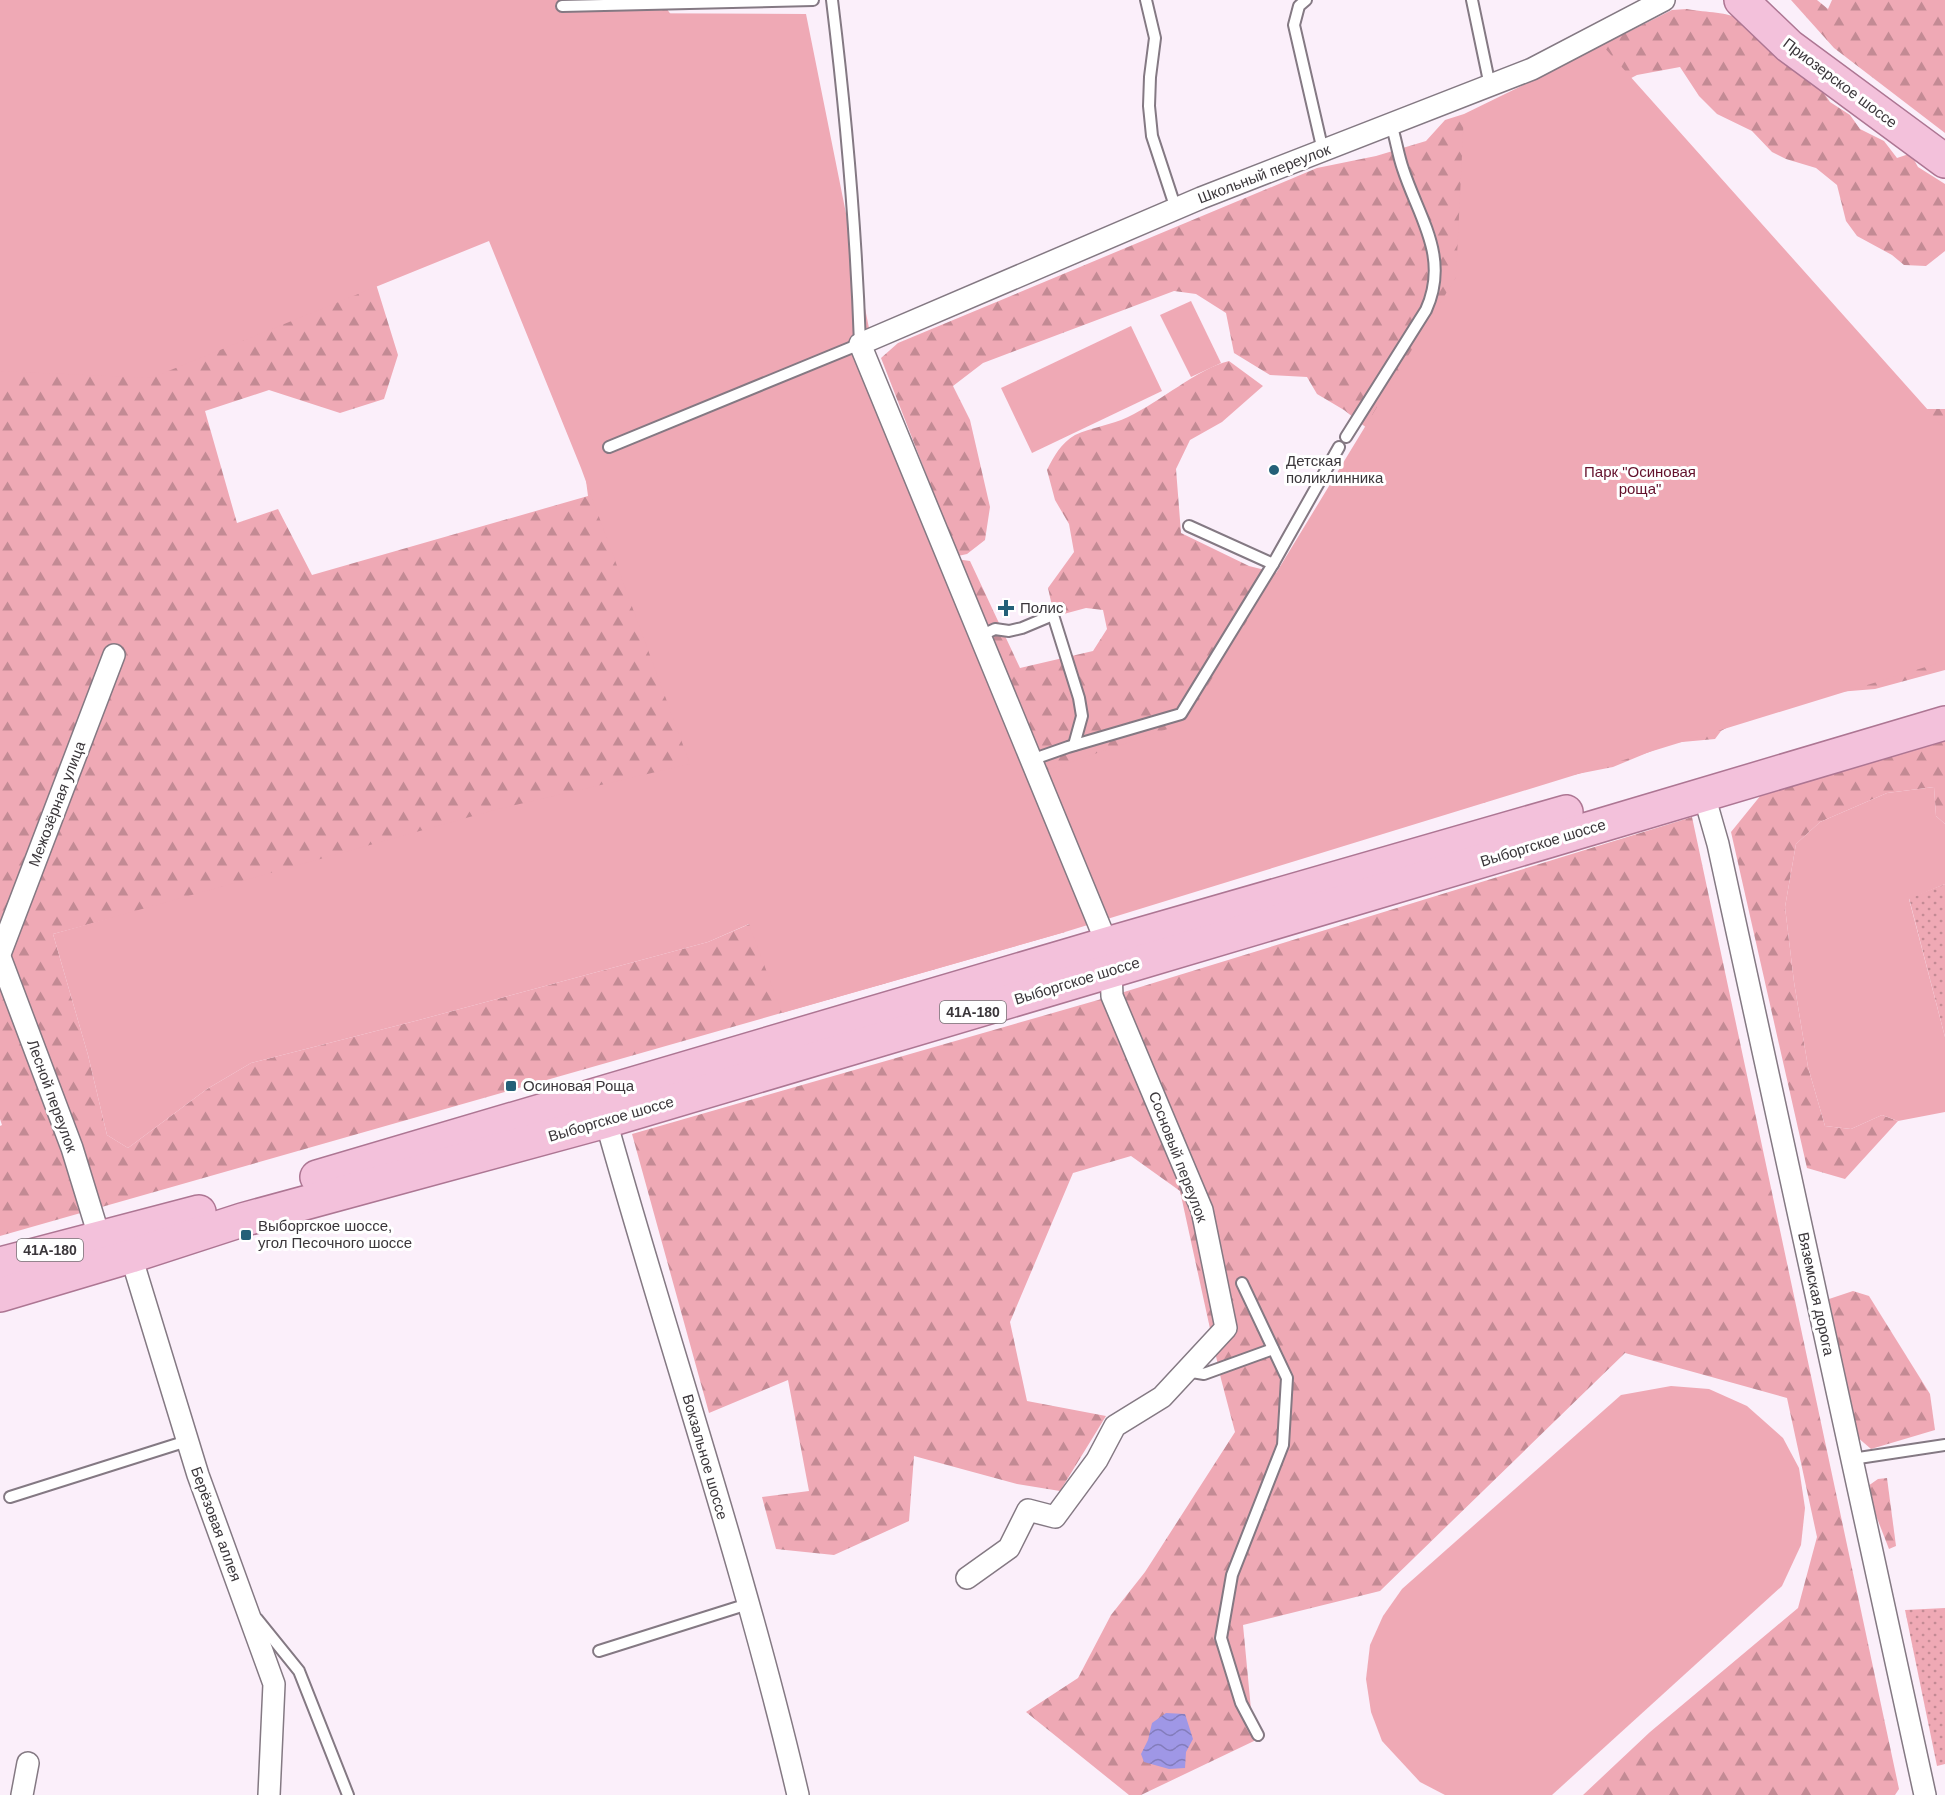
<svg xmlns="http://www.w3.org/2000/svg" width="1945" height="1795" viewBox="0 0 1945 1795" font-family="Arial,sans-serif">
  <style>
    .grass { fill: url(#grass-dots) }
    .forest { fill: url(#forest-firs); fill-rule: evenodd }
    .green { fill: #efa9b5 }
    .water { fill: url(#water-waves) }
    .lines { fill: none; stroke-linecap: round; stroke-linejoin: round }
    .lane-casing { stroke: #847983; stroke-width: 14 }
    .street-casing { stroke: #847983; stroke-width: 24 }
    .primary-casing { stroke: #ad7693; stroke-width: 36 }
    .lane { stroke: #fff; stroke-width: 10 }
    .street { stroke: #fff; stroke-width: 21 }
    .primary { stroke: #f3c1db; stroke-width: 33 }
    .poi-dot { fill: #246078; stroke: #fff; stroke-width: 2 }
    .labels { text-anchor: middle; stroke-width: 6; stroke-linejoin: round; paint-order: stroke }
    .shield { fill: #fff; stroke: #757275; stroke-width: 1.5 }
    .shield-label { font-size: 14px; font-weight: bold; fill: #3a363a }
    .street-label { font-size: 15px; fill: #3a363a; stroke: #fff }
    .poi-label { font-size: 15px; fill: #3a363a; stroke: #fff; text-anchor: start }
    .park-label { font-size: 15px; fill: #63102b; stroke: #fff }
  </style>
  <defs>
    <pattern id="grass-dots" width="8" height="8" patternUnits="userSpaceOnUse" patternTransform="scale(1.5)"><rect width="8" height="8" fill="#efa9b5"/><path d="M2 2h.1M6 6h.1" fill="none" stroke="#c38a94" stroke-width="1.8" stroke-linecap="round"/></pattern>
    <pattern id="forest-firs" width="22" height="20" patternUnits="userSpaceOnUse" patternTransform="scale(1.5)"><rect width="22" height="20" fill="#efa9b5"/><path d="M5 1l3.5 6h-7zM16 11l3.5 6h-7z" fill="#c38a94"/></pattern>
    <pattern id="water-waves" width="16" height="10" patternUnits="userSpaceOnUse" patternTransform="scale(1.5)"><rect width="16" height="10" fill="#9f97e6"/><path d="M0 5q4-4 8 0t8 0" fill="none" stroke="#837cbb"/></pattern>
  </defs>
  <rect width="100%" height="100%" fill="#fbeffa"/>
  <g class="grass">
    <path d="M 1945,884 L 1945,1037 L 1909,898 Z"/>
    <path d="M 1945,1608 L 1945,1764 L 1937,1766 L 1905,1610 Z"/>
  </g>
  <g class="forest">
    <path d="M 0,0 L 660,0 L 709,65 L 487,235 L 376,284 L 398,355 L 384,399 L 340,413 L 269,390 L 205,411 L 237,523 L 278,509 L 312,575 L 588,496 L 585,473 L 869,379 L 1065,932 L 0,1236 L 0,1126 L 2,1125 L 0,1119 ZM 784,909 L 708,942 L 419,1020 L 251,1063 L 207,1089 L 128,1148 L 107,1135 L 88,1055 L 53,934 L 139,911 Z"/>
    <path d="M 1791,0 L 1817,0 L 1828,9 L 1832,0 L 1945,0 L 1945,133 L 1834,48 Z"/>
    <path d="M 1687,9 C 1709,13 1724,11 1746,21 L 1814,78 L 1830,102 L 1850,115 L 1860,129 L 1884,141 L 1897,158 L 1909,154 L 1913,158 L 1918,167 L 1945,184 L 1945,251 L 1926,266 L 1904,265 L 1892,255 L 1857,236 L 1846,221 L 1837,185 L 1816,168 L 1786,159 L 1772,152 L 1752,131 L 1717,114 L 1699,96 L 1680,67 L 1637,75 L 1612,88 L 1546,79 L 1556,68 L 1672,10 Z"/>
    <path d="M 1464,114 L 1917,409 L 1945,409 L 1945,670 L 1875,689 L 1838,692 L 1731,725 L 1721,731 L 1715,739 L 1671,743 L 1613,767 L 1562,777 L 1524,780 L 1484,803 L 1467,803 L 1098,895 L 956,559 L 970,561 L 1020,668 L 1093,651 L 1107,629 L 1103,610 L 1086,608 L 1060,615 L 1052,606 L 1048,588 L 1074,552 L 1069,524 L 1055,500 L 1047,470 C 1054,456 1061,443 1075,435 C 1092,427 1112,425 1128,417 C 1160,402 1197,369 1229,361 L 1263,386 L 1222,422 L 1190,440 L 1176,469 L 1181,533 L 1249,566 L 1281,574 L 1368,429 L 1344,410 L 1317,394 L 1307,377 L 1270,375 L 1234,353 L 1226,313 L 1196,294 L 1174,291 L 983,363 L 953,386 L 970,420 L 990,507 L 985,540 L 967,554 L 958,556 L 881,358 L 898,343 L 1317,168 L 1376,156 L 1426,141 L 1445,120 Z"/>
    <path d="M 1940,736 L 1945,737 L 1945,824 L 1936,816 L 1934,787 L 1887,793 L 1820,822 L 1796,844 L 1785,907 L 1794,982 L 1808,1067 L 1825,1126 L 1851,1129 L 1882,1115 L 1898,1121 L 1845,1179 L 1807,1168 L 1731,832 L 1761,795 Z"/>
    <path d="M 1692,817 L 1899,1789 L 1895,1795 L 1583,1795 L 1650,1732 L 1798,1608 L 1817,1537 L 1787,1398 L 1625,1353 L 1380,1591 L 1243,1625 L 1254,1741 L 1141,1795 L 1129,1795 L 1026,1712 L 1078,1678 L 1111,1615 L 1145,1572 L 1235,1432 L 1221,1379 L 1180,1191 L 1131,1156 L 1073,1173 L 1010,1322 L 1027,1401 L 1106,1416 L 1060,1491 L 1017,1484 L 914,1456 L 909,1521 L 834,1555 L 776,1549 L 762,1497 L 809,1491 L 788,1380 L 709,1413 L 632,1134 L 1098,1000 Z"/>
    <path d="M 1853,1291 L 1869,1296 L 1930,1394 L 1935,1430 L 1871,1449 L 1856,1436 L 1829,1299 Z"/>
    <path d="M 1887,1478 L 1896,1546 L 1889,1549 L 1875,1513 L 1868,1486 L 1878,1479 Z"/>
  </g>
  <g class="green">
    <path d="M 0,0 L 595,0 L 596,13 L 806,14 L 872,343 L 869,379 L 1030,776 L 1185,723 L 1456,277 L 1464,114 L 1603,46 L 1945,429 L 1945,661 L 1065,932 L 782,1013 L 749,924 L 708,942 L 419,1020 L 251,1063 L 207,1089 L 128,1148 L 107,1135 L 88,1055 L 53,934 L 498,809 L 690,764 L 581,468 L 489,241 L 151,378 L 0,371 Z"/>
    <path d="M 1191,301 L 1221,363 L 1191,377 L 1160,315 Z"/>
    <path d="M 1131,326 L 1162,391 L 1032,453 L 1001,388 Z"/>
    <path d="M 1934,787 L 1936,816 L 1945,824 L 1945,884 L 1909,899 L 1945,1037 L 1945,1112 L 1898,1121 L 1882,1115 L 1851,1129 L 1825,1126 L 1808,1067 L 1794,982 L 1785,907 L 1796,844 L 1820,822 L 1887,793 Z"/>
    <path d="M 1671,1386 L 1709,1389 L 1747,1406 L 1783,1438 L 1799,1468 L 1805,1508 L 1801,1545 L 1782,1586 L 1552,1795 L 1445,1795 L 1420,1782 L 1382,1741 L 1371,1712 L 1366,1679 L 1370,1645 L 1383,1616 L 1402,1589 L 1621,1395 Z"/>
  </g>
  <path class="water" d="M 1166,1713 L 1185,1714 L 1193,1739 L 1186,1752 L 1185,1768 L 1169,1769 L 1144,1762 L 1141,1754 L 1148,1740 L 1152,1723 Z"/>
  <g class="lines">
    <g class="lane-casing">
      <g id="lane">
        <path d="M 1146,0 L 1155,38 L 1150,77 L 1149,106 L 1152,136 L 1176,209"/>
        <path d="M 1306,0 L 1299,6 L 1294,25 L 1323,151"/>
        <path d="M 1472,0 L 1490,86"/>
        <path d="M 562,6 L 813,0"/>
        <path d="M 1346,437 L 1426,310 C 1450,257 1419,218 1403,169 C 1398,155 1396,139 1391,124"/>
        <path d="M 609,447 L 860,344 C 856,228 846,115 832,0"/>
        <path d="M 1189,526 L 1273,564"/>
        <path d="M 980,636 L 995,629 L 1009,631 L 1022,628 L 1053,615 L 1079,698 L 1082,716 L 1074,745"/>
        <path d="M 1031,760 L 1068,747 L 1181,714 L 1273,564 L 1339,447"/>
        <path d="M 1242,1283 L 1287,1378 L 1283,1445 L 1232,1575 L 1221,1638 L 1241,1703 L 1258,1735"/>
        <path d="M 1186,1371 L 1204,1374 L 1273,1349"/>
        <path d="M 1852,1459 L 1945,1445"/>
        <path d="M 10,1497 L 187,1441"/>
        <path d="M 257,1619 L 299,1671 L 348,1795"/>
        <path d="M 599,1651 L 748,1604"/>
      </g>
    </g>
    <g class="street-casing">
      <g id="street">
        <path d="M 1704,795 L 1718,844 L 1925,1795"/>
        <path d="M 1107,944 L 860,344 L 1201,198 L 1532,69 L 1664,0"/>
        <path d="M 0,954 L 114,655"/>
        <path d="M 0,957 L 72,1148 L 99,1236"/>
        <path d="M 606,1121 C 669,1346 745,1568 798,1795"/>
        <path d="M 131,1256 L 198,1475 L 274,1684 L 269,1795"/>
        <path d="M 967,1578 L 1009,1548 L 1028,1510 L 1055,1517 L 1097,1460 L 1115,1426 L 1162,1397 L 1226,1328 L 1202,1210 L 1112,996 L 1111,971"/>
        <path d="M 22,1795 L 28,1763"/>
      </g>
    </g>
    <g class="primary-casing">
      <g id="primary">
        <path d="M 1741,0 L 1789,46 L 1945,161"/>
        <path d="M 317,1177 L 1107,944 L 1566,812"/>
        <path d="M 0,1264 L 199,1212"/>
        <path d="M 0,1295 L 131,1256 L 242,1220 L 606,1121 L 1945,723"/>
      </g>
    </g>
    <use href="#lane" class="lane"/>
    <use href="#street" class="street"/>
    <use href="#primary" class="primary"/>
  </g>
  <g class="poi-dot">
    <circle cx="1274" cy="470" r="6"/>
    <path d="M1003 599h6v6h6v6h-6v6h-6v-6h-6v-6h6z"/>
    <rect x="505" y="1080" width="12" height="12" rx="3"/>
    <rect x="240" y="1229" width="12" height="12" rx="3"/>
  </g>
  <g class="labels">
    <g class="shield">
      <rect x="940" y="1001" width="66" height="22" rx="4.5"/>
      <rect x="17" y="1239" width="66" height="22" rx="4.5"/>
    </g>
    <g class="shield-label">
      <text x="973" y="1017">41А-180</text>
      <text x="50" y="1255">41А-180</text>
    </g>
    <g class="street-label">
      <text transform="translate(1840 83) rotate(37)" y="5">Приозерское шоссе</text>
      <text transform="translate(1264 174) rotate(-21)" y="5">Школьный переулок</text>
      <text transform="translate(57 804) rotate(-69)" y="5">Межозёрная улица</text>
      <text transform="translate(1543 843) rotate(-17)" y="5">Выборгское шоссе</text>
      <text transform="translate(1077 981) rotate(-17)" y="5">Выборгское шоссе</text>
      <text transform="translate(52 1096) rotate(70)" y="5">Лесной переулок</text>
      <text transform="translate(611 1119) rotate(-16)" y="5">Выборгское шоссе</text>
      <text transform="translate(1178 1157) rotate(69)" y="5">Сосновый переулок</text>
      <text transform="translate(1816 1294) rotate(78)" y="5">Вяземская дорога</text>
      <text transform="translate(705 1457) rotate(74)" y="5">Вокзальное шоссе</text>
      <text transform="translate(216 1524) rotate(70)" y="5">Берёзовая аллея</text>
    </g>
    <g class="poi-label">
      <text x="1286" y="466">Детская<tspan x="1286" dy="17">поликлинника</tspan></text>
      <text x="1020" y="613">Полис</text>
      <text x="523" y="1091">Осиновая Роща</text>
      <text x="258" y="1231">Выборгское шоссе,<tspan x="258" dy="17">угол Песочного шоссе</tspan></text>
    </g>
    <g class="park-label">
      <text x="1640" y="477">Парк "Осиновая<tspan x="1640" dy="17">роща"</tspan></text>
    </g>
  </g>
</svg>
